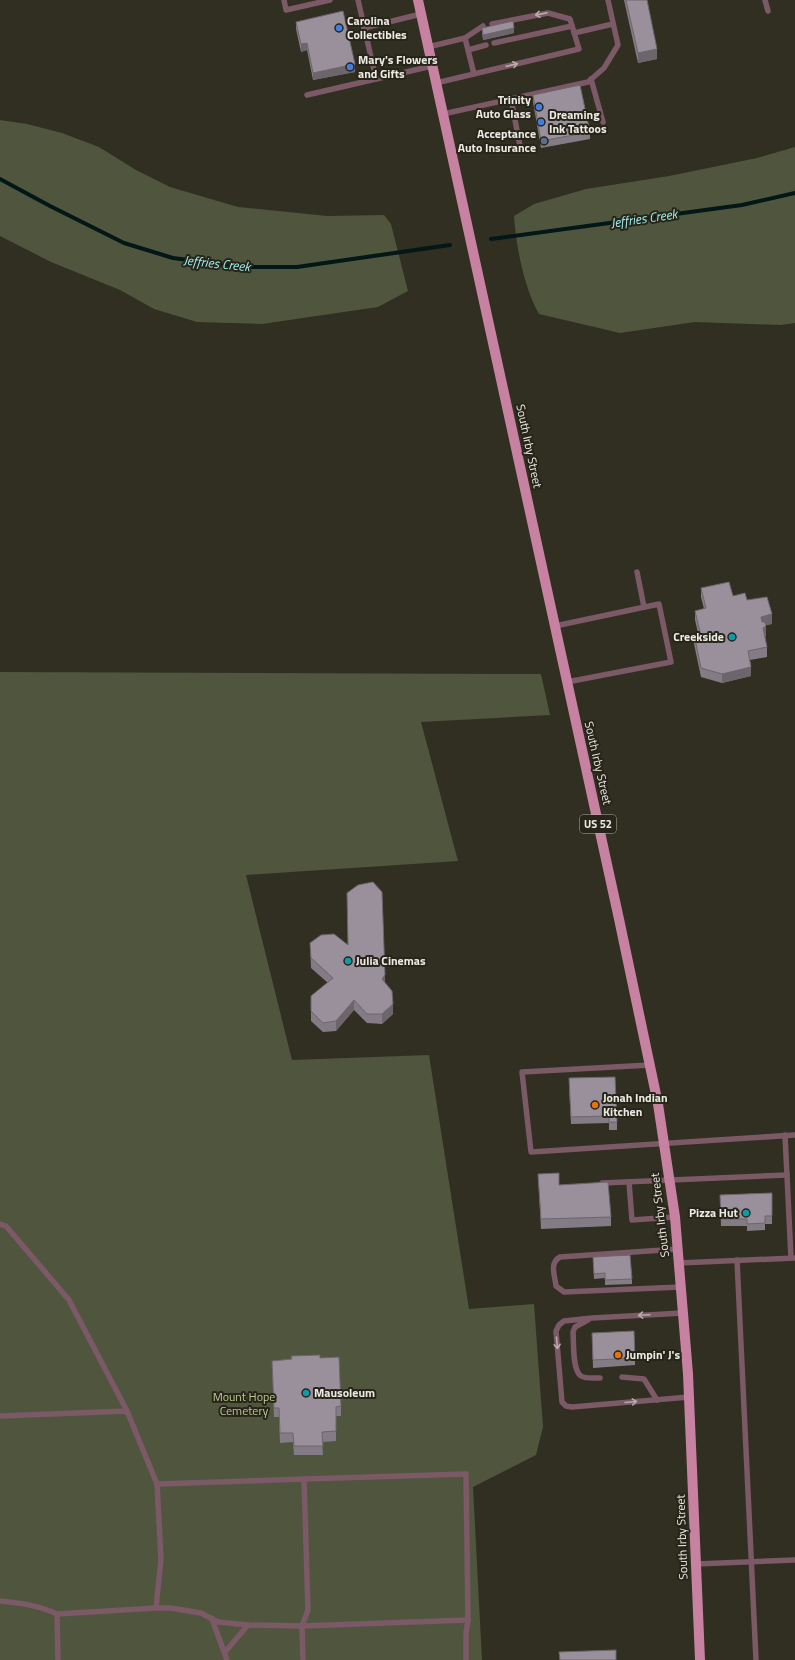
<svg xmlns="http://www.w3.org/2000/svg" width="795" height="1660" viewBox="0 0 795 1660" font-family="'Titillium Web',sans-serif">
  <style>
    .green { fill: #50553d }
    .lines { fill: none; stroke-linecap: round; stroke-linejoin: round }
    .stream { stroke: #021717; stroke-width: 4 }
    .lane { stroke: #7b5967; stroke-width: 5.5 }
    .primary { stroke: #c682a0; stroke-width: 10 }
    .wall { fill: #847c85 }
    .shaded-wall { fill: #6c656c }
    .building { fill: #9a909b; stroke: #6c656c }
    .oneway { stroke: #b9a9ab }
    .shop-dot { fill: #3f7fe0; stroke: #272419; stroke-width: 1.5 }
    .service-dot { fill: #5c6f8a; stroke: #272419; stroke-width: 1.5 }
    .culture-dot { fill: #0f9aa8; stroke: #272419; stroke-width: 1.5 }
    .food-dot { fill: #e8710a; stroke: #272419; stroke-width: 1.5 }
    .labels { text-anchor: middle; stroke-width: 4; stroke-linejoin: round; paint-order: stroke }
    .shield { fill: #272419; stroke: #b1afa6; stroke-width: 1 }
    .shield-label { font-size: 11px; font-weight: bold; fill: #ecebe3 }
    .poi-label { font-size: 12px; font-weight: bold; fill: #ecebe3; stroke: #272419; text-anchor: start }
    .street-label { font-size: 12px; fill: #ecebe3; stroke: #272419 }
    .park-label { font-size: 12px; fill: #bdc98f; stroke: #272419 }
    .water-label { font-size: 13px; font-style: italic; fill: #9ff0ef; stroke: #272419 }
  </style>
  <rect width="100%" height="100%" fill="#312e22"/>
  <g class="green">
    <path d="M 0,120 L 27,124 L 62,133 L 99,147 L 136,170 L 170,187 L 238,207 L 327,216 L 384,215 L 391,224 L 408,291 L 378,307 L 262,324 L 197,322 L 154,309 L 120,290 L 51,262 L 0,236 Z"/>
    <path d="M 795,147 L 795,323 L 781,325 L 695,322 L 620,333 L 539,314 C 524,288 516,246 514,216 L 534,204 L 586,189 L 669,176 L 757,158 Z"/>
    <path d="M 0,672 L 541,674 L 550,715 L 421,722 L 458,861 L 246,875 L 292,1060 L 429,1055 L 469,1309 L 534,1304 L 543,1427 L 536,1455 L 473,1487 L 482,1660 L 0,1660 Z"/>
  </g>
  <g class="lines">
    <g class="stream">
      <path d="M 0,179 L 50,206 L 124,243 L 173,258 L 241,267 L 297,267 L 450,245"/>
      <path d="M 491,239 L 742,205 L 795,193"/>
    </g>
    <g class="lane">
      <path d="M 284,0 L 286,10 L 330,0"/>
      <path d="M 358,0 L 376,79"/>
      <path d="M 765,0 L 768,11"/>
      <path d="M 364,28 L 421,14"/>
      <path d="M 574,33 L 613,24"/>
      <path d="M 465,38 L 474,74"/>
      <path d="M 494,43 L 572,26"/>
      <path d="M 428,47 L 465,38 L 483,26"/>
      <path d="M 468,50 L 486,45"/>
      <path d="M 591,79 L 603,122"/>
      <path d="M 436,83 L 579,49 L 570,19 L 548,13 L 492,24"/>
      <path d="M 307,95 L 432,66"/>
      <path d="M 511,99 L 520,146"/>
      <path d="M 443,114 L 588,82 L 604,68 L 618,45 L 608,0"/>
      <path d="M 637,572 L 644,607"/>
      <path d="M 555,626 L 659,604 L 671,662 L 567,682"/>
      <path d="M 650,1065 L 522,1072 L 531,1152 L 795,1135"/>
      <path d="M 785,1135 L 791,1258"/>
      <path d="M 629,1182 L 632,1220 L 675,1217"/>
      <path d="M 602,1183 L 787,1175"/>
      <path d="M 0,1224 L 6,1226 L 69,1300 L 127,1411"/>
      <path d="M 678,1249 L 560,1257 C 549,1263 555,1276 556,1286 L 564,1292 L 681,1287"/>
      <path d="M 737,1260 L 756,1660"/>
      <path d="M 679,1263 L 795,1258"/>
      <path d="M 683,1313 L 592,1318 L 564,1321 L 559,1325 L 556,1331 L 562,1402 L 566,1406 L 572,1407 L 689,1397"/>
      <path d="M 588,1320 L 575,1327 L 573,1332 C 574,1343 572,1370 581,1376 C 586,1379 595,1378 600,1378"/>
      <path d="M 622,1377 L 644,1379 L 657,1400"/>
      <path d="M 0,1416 L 127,1411 L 157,1484 L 304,1479 L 308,1610 L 302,1626 L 303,1660"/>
      <path d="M 157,1484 L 161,1559 L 156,1608 L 171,1608 L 201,1613 L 218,1622 L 248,1625 L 302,1626 L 468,1620 L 466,1474 L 304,1479"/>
      <path d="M 696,1564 L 795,1560"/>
      <path d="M 0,1601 C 20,1603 38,1605 57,1614 L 156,1608"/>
      <path d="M 57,1614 L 58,1660"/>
      <path d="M 212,1619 L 227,1660"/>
      <path d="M 225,1652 L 248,1625"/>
      <path d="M 466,1660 L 466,1633 L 468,1620"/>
    </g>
    <path class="primary" d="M 418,0 L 619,919 L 658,1104 L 675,1217 L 688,1374 L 700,1660"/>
  </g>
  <g class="wall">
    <path d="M 624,0 L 647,0 L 657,59 L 638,63 Z"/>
    <path d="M 296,22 L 355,72 L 313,80 L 307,50 L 301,52 L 296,29 Z"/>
    <path d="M 482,28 L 514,33 L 483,40 L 482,33 Z"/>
    <path d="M 533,95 L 590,132 L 590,139 L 541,148 L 533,102 Z"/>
    <path d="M 701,588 L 747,600 L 772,624 L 766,625 L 766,636 L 765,637 L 767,647 L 767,657 L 750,660 L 751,676 L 722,683 L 701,677 L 694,644 L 694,634 L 698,633 L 695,620 L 695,611 L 704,609 L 701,597 Z"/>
    <path d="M 310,943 L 385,982 L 393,1014 L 382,1024 L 367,1023 L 354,1010 L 336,1031 L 323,1032 L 311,1021 L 311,996 L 328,983 L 311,968 Z"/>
    <path d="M 569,1086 L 617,1122 L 617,1130 L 609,1130 L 609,1123 L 571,1124 Z"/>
    <path d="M 538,1174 L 559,1185 L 611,1217 L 611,1226 L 541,1229 Z"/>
    <path d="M 772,1193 L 772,1224 L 765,1224 L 765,1230 L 747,1231 L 747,1226 L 721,1226 L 720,1195 Z"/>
    <path d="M 593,1257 L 632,1279 L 632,1284 L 605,1285 L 605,1278 L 594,1279 Z"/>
    <path d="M 592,1333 L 635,1358 L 635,1365 L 593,1368 Z"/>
    <path d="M 291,1356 L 320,1358 L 341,1406 L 341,1416 L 336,1416 L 336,1441 L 322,1442 L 323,1455 L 294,1455 L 293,1442 L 280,1443 L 279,1417 L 274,1417 L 272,1361 L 291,1359 Z"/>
  </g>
  <g class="shaded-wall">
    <path d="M 514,28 L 514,33 L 483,40 L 483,35 Z"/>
    <path d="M 307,43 L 307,50 L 301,52 L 301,44 Z"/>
    <path d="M 657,49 L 657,59 L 638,63 L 638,53 Z"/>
    <path d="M 355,64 L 355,72 L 313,80 L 313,73 Z"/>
    <path d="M 772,614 L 772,624 L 761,626 L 761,617 Z"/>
    <path d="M 766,626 L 766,636 L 763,638 L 763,628 Z"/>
    <path d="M 751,667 L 751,676 L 722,683 L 722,674 Z"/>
    <path d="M 385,975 L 385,985 L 382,979 Z"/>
    <path d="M 354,1000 L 354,1010 L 336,1031 L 336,1021 Z"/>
    <path d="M 393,1004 L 393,1014 L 382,1024 L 382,1014 Z"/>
  </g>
  <g class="building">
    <path d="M 626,0 L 647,0 L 657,49 L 638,53 Z"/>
    <path d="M 343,11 L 355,64 L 313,73 L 307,43 L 301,44 L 296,22 Z"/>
    <path d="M 513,21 L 514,28 L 483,35 L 482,28 Z"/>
    <path d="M 580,85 L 590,132 L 541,141 L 533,95 Z"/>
    <path d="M 729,582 L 733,596 L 745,593 L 747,600 L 767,597 L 772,614 L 761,617 L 762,622 L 765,622 L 766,626 L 763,628 L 767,647 L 748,651 L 751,667 L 722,674 L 701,668 L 694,634 L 700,632 L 695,611 L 706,608 L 701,588 Z"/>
    <path d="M 373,882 L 382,892 L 385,975 L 382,979 L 392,991 L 393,1004 L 382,1014 L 367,1014 L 354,1000 L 336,1021 L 323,1023 L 311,1011 L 311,996 L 333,978 L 311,958 L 310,943 L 321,935 L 334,934 L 348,945 L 347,893 L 358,885 Z"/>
    <path d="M 615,1077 L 617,1122 L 609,1122 L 609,1116 L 571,1117 L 569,1078 Z"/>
    <path d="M 559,1173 L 559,1185 L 608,1182 L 611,1217 L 541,1219 L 538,1174 Z"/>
    <path d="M 772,1193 L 772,1216 L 765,1216 L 765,1223 L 747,1224 L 747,1219 L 721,1219 L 720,1195 Z"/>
    <path d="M 630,1255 L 632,1279 L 605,1280 L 605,1273 L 594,1274 L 593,1257 Z"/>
    <path d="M 634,1331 L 635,1358 L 593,1360 L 592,1333 Z"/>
    <path d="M 320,1355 L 320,1358 L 339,1357 L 341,1406 L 336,1407 L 336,1431 L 322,1432 L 323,1446 L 294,1446 L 293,1433 L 280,1433 L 279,1408 L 274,1408 L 272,1361 L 292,1359 L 291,1356 Z"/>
    <path d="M 616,1650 L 616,1660 L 560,1660 L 559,1652 Z"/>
  </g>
  <defs><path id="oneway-shaft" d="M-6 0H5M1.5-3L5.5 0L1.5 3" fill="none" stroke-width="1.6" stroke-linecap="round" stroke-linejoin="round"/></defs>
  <g class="oneway">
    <use href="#oneway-shaft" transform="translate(541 14) rotate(169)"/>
    <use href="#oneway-shaft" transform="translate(512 65) rotate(-13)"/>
    <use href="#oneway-shaft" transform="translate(644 1315) rotate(177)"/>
    <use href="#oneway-shaft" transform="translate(557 1343) rotate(85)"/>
    <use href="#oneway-shaft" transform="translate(631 1402) rotate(-5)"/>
  </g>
  <g class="shop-dot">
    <circle cx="339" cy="28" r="4"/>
    <circle cx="350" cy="67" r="4"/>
    <circle cx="539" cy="107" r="4"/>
    <circle cx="541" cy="122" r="4"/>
  </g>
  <circle class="service-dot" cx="544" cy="141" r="4"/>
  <g class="culture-dot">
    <circle cx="732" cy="637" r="4"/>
    <circle cx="348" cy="961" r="4"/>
    <circle cx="746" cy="1213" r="4"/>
    <circle cx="306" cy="1393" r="4"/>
  </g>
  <g class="food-dot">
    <circle cx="595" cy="1105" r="4"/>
    <circle cx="618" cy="1355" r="4"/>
  </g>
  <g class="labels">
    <rect class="shield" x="580" y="815" width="36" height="18" rx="3"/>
    <g class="shield-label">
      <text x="598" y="828">US 52</text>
    </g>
    <g class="poi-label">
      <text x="347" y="25">Carolina<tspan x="347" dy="14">Collectibles</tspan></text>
      <text x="358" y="64">Mary's Flowers<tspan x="358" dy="14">and Gifts</tspan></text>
      <text x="531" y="104" text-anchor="end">Trinity<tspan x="531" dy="14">Auto Glass</tspan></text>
      <text x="549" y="119">Dreaming<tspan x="549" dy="14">Ink Tattoos</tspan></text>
      <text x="536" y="138" text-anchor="end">Acceptance<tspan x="536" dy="14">Auto Insurance</tspan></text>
      <text x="724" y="641" text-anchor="end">Creekside</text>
      <text x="356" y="965">Julia Cinemas</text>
      <text x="603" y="1102">Jonah Indian<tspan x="603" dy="14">Kitchen</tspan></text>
      <text x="738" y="1217" text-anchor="end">Pizza Hut</text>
      <text x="626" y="1359">Jumpin' J's</text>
      <text x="314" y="1397">Mausoleum</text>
    </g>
    <g class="street-label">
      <text transform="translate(529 446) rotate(78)" y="4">South Irby Street</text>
      <text transform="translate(598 763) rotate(77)" y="4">South Irby Street</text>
      <text transform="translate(660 1215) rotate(-97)" y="4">South Irby Street</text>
      <text transform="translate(682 1537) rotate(-92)" y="4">South Irby Street</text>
    </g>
    <g class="park-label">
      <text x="244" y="1401">Mount Hope<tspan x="244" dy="14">Cemetery</tspan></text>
    </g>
    <g class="water-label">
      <text transform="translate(644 218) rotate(-8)" y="5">Jeffries Creek</text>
      <text transform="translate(217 263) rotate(6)" y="5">Jeffries Creek</text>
    </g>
  </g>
</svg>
